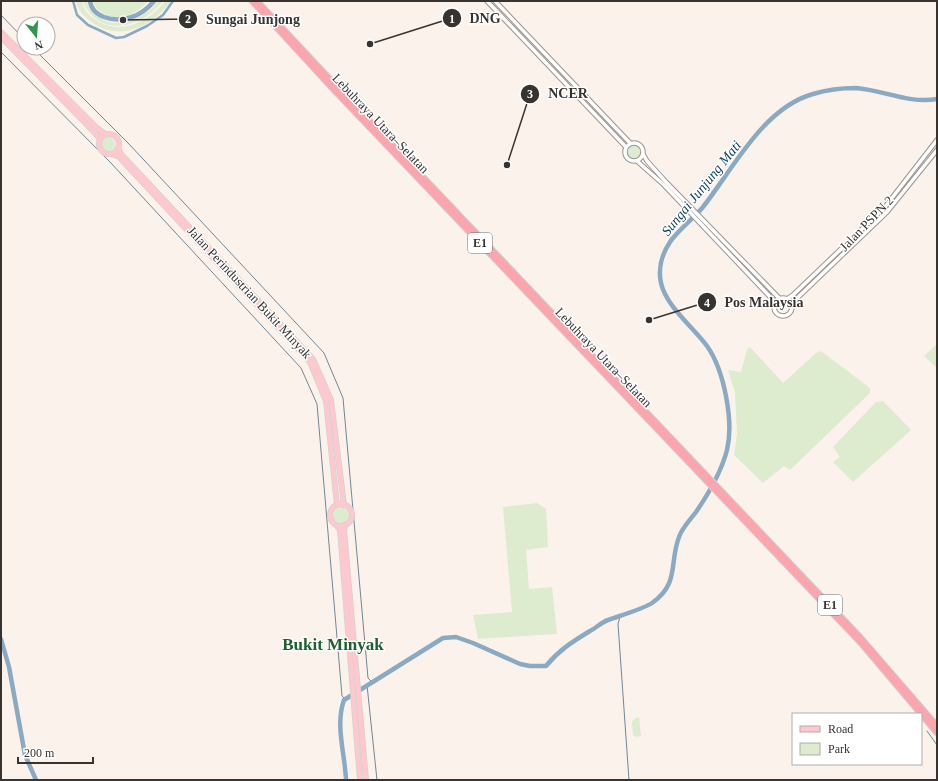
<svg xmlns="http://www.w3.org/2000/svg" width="938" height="781" viewBox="0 0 938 781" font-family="'Times New Roman',serif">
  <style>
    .green { fill: #ddebce }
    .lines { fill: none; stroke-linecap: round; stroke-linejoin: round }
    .stream { stroke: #718696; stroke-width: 1 }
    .canal { stroke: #8aa9c2; stroke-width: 2.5 }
    .river { stroke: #8aa9c2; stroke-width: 4.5 }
    .minor-casing { stroke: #9d948f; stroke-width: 5.5 }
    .major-casing { stroke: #d3d2d1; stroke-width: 6 }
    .highway-casing { stroke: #d3d2d1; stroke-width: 7 }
    .minor { stroke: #fff; stroke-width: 3.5 }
    .major { stroke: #fdc9ce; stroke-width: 4.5 }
    .highway { stroke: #fba5ae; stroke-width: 5 }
    .labels { text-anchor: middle; stroke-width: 3; stroke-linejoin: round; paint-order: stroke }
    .shield { fill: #fff; stroke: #72706e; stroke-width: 1 }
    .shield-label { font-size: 12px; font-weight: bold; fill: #363330 }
    .street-label { font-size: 13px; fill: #363330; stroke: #fff }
    .water-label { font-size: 14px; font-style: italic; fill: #0c4063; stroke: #fff }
    .district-label { font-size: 17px; font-weight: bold; fill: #1e5f30; stroke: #fff }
    .leader { fill: none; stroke: #363330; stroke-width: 1.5 }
    .callout-dot { fill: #363330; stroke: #fff; stroke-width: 1.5 }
    .mark-label { font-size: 12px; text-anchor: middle; font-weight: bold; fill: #fff }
    .callout-label { font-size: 14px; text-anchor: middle; font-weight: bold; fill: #363330; stroke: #fff; stroke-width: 3; stroke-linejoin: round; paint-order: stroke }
  </style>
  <rect width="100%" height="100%" fill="#fcf2ec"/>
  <g class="green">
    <path d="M 76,1 L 82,1 C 83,9 89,16 96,20 C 120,36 149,22 165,1 L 171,1 C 152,27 119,43 90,21 C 83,15 78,11 76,1 Z"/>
    <path d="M 83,1 L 87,1 C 88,8 92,12 97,16 C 117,31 145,19 158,1 L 163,1 C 148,21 115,36 94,17 C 89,12 85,8 83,1 Z"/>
    <path d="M 93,1 L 148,1 C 142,8 134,14 124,17 C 113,20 96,13 93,1 Z"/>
    <circle cx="108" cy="144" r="7"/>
    <circle cx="634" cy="151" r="8"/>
    <path d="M 937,344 L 937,368 L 924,356 Z"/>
    <path d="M 750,347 L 783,383 L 816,353 L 821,351 L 870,388 L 870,393 L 790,470 L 784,466 L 763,483 L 734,455 L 737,434 L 735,392 L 728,370 L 741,372 L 747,349 Z"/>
    <path d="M 883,401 L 911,430 L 853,482 L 833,462 L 840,457 L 833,447 L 876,402 Z"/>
    <path d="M 537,503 L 546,509 L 548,547 L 526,550 L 529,589 L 552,587 L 557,634 L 478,639 L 473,615 L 512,612 L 503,507 Z"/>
    <circle cx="341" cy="515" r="8"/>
    <path d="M 639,717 L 641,736 L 636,737 L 633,735 L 632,722 L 634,719 Z"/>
  </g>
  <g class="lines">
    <g class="stream">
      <path d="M 1,15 L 24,39"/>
      <path d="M 33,48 L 129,144 L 324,353 L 343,398 L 368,678 L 373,683"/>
      <path d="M 1,52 L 110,162 L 301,368 L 317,404 L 342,696 L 345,699"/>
      <path d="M 620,617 L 618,624 L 629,780"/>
      <path d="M 367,685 L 377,780"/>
      <path d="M 927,731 L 937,745"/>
    </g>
    <path class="canal" d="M 73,1 L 77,15 L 88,25 L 116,38 L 124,37 L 147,26 L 163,15 L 173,1"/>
    <g class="river">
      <path d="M 90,1 C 91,9 96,14 104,17 C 122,24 142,16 154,1"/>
      <path d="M 1,639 L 9,667 L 25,755 L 36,780"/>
      <path d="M 346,780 C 345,754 335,725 344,700 L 443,638 L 456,637 L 473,643 L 520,664 L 530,666 L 546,666 C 559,650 572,642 590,631 C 596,628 602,622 608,620 C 619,616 643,609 652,603 C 680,583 669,563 679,537 C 682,528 690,520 696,512 C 709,493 721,473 727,450 C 734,421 724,370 707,346 C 693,327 666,306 661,283 C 658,269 662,254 670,242 C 678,230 693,219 703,207 C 733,169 763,108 813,94 C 826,90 842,88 856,88 C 883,90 909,104 937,99"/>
    </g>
    <g class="minor-casing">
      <g id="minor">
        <path d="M 487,1 L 626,147"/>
        <path d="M 495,1 L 630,143"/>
        <circle cx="634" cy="152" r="9"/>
        <path d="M 643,154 L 647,161 L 666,182 L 779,298"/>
        <path d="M 637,161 L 664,185 L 775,302"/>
        <circle cx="783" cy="307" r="9"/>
        <path d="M 787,299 L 793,295 L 885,207 L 937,140"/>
        <path d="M 792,303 L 887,212 L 937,150"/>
      </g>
    </g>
    <g class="major-casing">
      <g id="major">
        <path d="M 1,32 L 97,128 L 105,134"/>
        <path d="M 1,37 L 94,132 L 100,139"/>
        <circle cx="109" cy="144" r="10"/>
        <path d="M 118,148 L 121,154 L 313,359 L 331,400 L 344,505"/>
        <path d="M 111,154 L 118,156 L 310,362 L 326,401 L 337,505"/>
        <circle cx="341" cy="515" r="11"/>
        <path d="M 346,524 L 344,530 L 366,780"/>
        <path d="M 336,525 L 340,530 L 360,780"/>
      </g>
    </g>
    <g class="highway-casing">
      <g id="highway">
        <path d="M 252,1 L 332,88 L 860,642 L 937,733"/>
        <path d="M 257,1 L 327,76 L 860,637 L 937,726"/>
      </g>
    </g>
    <use href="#minor" class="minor"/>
    <use href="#major" class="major"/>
    <use href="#highway" class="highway"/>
  </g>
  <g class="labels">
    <g class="shield">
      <rect x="468" y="233" width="24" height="20" rx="3"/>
      <rect x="818" y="595" width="24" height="20" rx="3"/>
    </g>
    <g class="shield-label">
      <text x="480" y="247">E1</text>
      <text x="830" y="609">E1</text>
    </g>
    <g class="street-label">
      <text transform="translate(381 123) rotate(46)" y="5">Lebuhraya Utara–Selatan</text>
      <text transform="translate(866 223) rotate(-46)" y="5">Jalan PSPN 2</text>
      <text transform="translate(250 292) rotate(47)" y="5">Jalan Perindustrian Bukit Minyak</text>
      <text transform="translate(604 357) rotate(46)" y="5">Lebuhraya Utara–Selatan</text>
    </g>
    <g class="water-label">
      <text transform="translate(701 188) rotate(-51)" y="5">Sungai Junjung Mati</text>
    </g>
    <g class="district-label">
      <text x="333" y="650">Bukit Minyak</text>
    </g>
  </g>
  <path class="leader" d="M370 44L452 18M123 20L188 19M507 165L530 94M649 320L707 302"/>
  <g class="callout-dot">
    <circle cx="370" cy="44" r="4"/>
    <circle cx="123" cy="20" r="4"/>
    <circle cx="507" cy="165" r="4"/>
    <circle cx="649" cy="320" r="4"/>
    <circle cx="452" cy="18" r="10"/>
    <circle cx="188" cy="19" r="10"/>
    <circle cx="530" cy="94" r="10"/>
    <circle cx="707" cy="302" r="10"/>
  </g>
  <g class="mark-label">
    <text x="452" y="23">1</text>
    <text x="188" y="23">2</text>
    <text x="530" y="98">3</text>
    <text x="707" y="307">4</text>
  </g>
  <g class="callout-label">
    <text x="485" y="23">DNG</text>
    <text x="253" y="24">Sungai Junjong</text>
    <text x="568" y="98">NCER</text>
    <text x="764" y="307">Pos Malaysia</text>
  </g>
  <rect width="938" height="781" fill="none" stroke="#363330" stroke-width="4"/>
  <rect x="792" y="713" width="130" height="52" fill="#ffffff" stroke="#afadac"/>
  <rect x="800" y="726" width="20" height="6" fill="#fdc9ce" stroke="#afadac"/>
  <text x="828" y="733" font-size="12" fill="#363330">Road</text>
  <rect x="800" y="743" width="20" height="12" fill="#ddebce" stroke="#afadac"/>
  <text x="828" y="753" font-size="12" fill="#363330">Park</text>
  <g transform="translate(36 36) rotate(163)"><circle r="19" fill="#ffffff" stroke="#afadac"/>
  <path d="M0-3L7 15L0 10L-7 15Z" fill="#2f964d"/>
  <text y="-6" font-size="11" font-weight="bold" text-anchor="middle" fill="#363330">N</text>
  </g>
  <path d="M18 757v6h75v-6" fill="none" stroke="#363330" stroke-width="2"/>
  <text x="24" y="757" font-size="12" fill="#363330" stroke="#ffffff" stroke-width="3" paint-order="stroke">200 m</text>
</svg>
